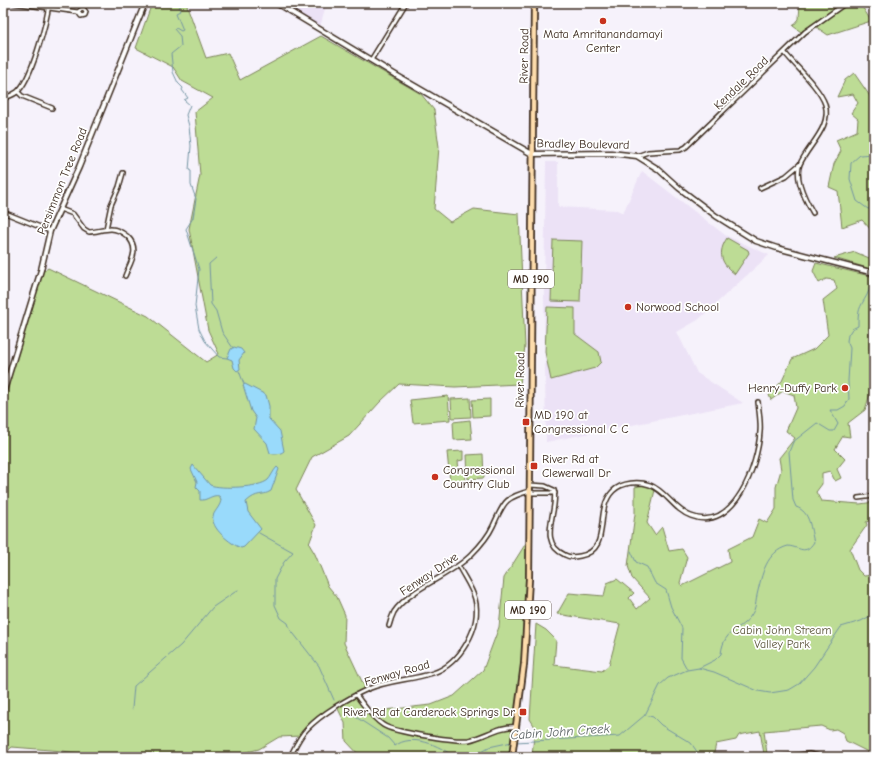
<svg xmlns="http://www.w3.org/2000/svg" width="877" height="760" viewBox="0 0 877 760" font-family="'Comic Neue',sans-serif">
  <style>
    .built { fill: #ece2f6 }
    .green { fill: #bddc95; stroke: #7c835a }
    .water { fill: #99dafb; stroke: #7394a3 }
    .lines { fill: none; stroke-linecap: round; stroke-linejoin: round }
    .stream { stroke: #7394a3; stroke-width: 1 }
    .street-casing { stroke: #3b2a1e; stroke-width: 6 }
    .secondary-casing { stroke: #3b2a1e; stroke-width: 7 }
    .primary-casing { stroke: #3b2a1e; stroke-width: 8 }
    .street { stroke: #fff; stroke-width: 3 }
    .secondary { stroke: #fff; stroke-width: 4 }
    .primary { stroke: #fddcac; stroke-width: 4.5 }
    .poi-dot { fill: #c8321e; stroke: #fff; stroke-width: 1.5 }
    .labels { text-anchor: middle; stroke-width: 3.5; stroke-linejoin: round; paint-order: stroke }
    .shield { fill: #fff; stroke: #766a62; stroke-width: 1 }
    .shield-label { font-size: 11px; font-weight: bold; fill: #3b2a1e }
    .poi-label { font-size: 12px; fill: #3b2a1e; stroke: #fff; text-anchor: start }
    .street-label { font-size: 12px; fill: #3b2a1e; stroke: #fff }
    .park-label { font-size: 12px; fill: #5c563c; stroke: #fff }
    .water-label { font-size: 13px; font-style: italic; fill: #575f60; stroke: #fff }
  </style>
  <rect width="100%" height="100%" fill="#f6f2fb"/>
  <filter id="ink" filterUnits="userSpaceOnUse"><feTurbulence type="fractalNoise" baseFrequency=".025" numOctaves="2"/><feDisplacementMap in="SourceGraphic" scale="8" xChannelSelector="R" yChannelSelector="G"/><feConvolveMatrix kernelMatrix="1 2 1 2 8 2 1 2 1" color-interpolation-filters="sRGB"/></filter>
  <g filter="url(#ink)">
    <g class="built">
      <path d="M 280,3 L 327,3 L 320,27 Z"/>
      <path d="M 546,162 L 558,162 L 558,207 L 617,210 L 623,213 L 642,171 L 725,235 L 769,255 L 698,320 L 677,332 L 697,373 L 743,403 L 546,442 L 544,294 Z"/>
    </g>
    <g class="green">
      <path d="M 152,3 L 186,3 L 206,58 L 228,53 L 240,80 L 321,36 L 421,94 L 434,110 L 439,147 L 434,209 L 450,222 L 474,209 L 519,214 L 525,346 L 520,384 L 455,387 L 399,384 L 380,402 L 349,436 L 312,457 L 296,490 L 316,525 L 309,544 L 315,554 L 328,586 L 337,597 L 345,615 L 344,643 L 366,690 L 356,695 L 373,716 L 385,710 L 431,705 L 454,696 L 483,670 L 499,627 L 504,578 L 526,543 C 531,605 523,665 516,727 L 512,734 L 509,757 L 361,757 L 346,741 L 345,723 L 337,707 L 312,724 L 301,736 L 279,737 L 259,749 L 227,757 L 98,757 L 63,751 L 12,747 L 3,755 L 3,400 L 41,273 L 48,268 L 148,316 L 206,362 L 219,354 L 208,330 L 189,229 L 200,175 L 195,112 L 213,98 L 182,81 L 173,67 L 136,48 Z"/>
      <path d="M 800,3 L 860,3 L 871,21 L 828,35 L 812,24 L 801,32 L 793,26 L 799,19 Z"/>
      <path d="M 854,73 L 874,102 L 874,173 L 872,176 L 874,185 L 874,233 L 862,220 L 842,227 L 838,191 L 829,187 L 834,164 L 841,151 L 836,140 L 857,131 L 858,119 L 851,113 L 858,103 L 853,94 L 837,97 L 845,80 Z"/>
      <path d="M 727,238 L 748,250 L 749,253 L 735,274 C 721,264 717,253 727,238 Z"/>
      <path d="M 553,240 L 582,241 L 580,302 L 551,301 Z"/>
      <path d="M 855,252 L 874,260 L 874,270 L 834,258 Z"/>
      <path d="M 816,263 L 874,277 L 874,325 L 869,327 L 869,349 L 874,363 L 869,397 L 865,410 L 848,423 L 850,437 L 843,436 L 835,449 L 845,459 L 837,469 L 841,478 L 835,481 L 830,471 L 822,473 L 822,484 L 816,492 L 821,501 L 860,504 L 874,502 L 874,519 L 866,522 L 867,525 L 850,549 L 858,570 L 864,576 L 874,575 L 874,755 L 846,741 L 843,733 L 836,729 L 830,730 L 821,726 L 764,731 L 767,754 L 764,754 L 760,731 L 739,735 L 736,740 L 716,744 L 713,757 L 530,757 L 532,755 L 535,727 L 530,719 L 536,624 L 546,630 L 556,640 L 554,665 L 602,671 L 609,665 L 620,624 L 557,614 L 569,593 L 604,596 L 607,583 L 617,579 L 634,593 L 629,598 L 637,609 L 650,598 L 632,578 L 628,566 L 635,514 L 635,487 L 644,485 L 655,490 L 647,523 L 655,535 L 662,527 L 669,551 L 682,549 L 687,557 L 680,583 L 682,586 L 730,562 L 728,549 L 752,537 L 759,519 L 767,523 L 776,509 L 776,487 L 781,470 L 779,458 L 795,438 L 786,431 L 796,408 L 794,395 L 783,391 L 771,400 L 769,395 L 782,381 L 792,359 L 814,349 L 828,335 L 823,300 L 837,289 L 834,280 L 826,279 L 819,283 L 813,271 Z"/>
      <path d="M 547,307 L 575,308 L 575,334 L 599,352 L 601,362 L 595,368 L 551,380 L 545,352 Z"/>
      <path d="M 448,396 L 450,420 L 413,423 L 410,400 Z"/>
      <path d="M 470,398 L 471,417 L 452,418 L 451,399 Z"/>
      <path d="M 490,399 L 490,416 L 473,417 L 472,400 Z"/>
      <path d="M 470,420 L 472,439 L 454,440 L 453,422 Z"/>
      <path d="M 463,451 L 463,460 L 458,461 L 459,471 L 464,470 L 465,481 L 450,482 L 447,452 Z"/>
      <path d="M 483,454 L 484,478 L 468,479 L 467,455 Z"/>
    </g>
    <g class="water">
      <path d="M 234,347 L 241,349 L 244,353 L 239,360 L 240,369 L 237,371 L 234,368 L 232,360 L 227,358 L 231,349 Z"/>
      <path d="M 245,384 L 266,395 L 269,406 L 269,419 L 280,431 L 284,451 C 281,454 274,455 270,453 L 267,443 L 254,429 L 256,418 L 251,411 L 243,385 Z"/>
      <path d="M 193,465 L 210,485 C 221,489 259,488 268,480 C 271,477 273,471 277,467 L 279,469 L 271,491 C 261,497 258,491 246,502 L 248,512 L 261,529 L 244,547 L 241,548 C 231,544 210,528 213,516 C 215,510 221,506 221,499 L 219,496 C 212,494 207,501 200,500 L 200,491 L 196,487 L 197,482 L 191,469 Z"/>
    </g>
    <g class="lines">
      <g class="stream">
        <path d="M 182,3 L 179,8 L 180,11 L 176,13 L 183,30 L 181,31 L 176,28 L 174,29 L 180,36 L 181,46 L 171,54 L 173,72 L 178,83 L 183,88 L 182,90 L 188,98 L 184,100 L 190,105 L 186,115 L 189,126 L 191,146 L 189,170 L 191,171 L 191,185 L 196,199 L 193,218 L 186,229 L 199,269 L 195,306 L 199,329 L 205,341 L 219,357 L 227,358"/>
        <path d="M 874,154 L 860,155 L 851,163 L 850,179 L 857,201 L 868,209 L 874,208"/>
        <path d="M 216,258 L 209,264 L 211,304 L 216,311 L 222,332 L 233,348"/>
        <path d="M 239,371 L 244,384"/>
        <path d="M 259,533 L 293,552 L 284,562 L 275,579 L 275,605 L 281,618 L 288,623 L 290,629 L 319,666 L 334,700"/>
        <path d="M 631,551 L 636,562 L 647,567 L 655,583 L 666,590 L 671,607 L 682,628 L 681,658 L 687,669"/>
        <path d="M 699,668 L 715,660 L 721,654 C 724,626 744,632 754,610 C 756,605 756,600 757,595 C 762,574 766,552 788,546 C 800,547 805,556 814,542 C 810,529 811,512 796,507 L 793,500 L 789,452 L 793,442 L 817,423 L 830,431 L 834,431 L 838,424 L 830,410 L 838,410 L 845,406 L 849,399 L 848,381 L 850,348 L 847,341 L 848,335 L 852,329 L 858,326 C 858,309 859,309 867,295 C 870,290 870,282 873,276"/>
        <path d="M 132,709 L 134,686 L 181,645 L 213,607 L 238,590"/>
        <path d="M 348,709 L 348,712 L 388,738 L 395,746 C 411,733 440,745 454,757"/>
        <path d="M 645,715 L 653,717 L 661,725 L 691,743 L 700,756"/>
        <path d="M 516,742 L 620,736 L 645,715 L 660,685 L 668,678 L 687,670 L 699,668 L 714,672 L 758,691 L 770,693 L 789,690 L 799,684 L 814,667 L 841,627 L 861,621 L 874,614"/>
        <path d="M 470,757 L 489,747 L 512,742"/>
      </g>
      <g class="street-casing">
        <g id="street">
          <path d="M 13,3 L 78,12 L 81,16 L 85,15 L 86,12 L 83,8 L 78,12"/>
          <path d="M 785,53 C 796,67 819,87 825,104 C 832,127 809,144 800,164 C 794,178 806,201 813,213"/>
          <path d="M 371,60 L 406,3"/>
          <path d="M 18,92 L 22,96 L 52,108"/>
          <path d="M 3,98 C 8,97 13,95 17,92 C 31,81 47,22 49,3"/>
          <path d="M 637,156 L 648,152 L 680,150 L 686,147 L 805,32 L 843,5 L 849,3"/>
          <path d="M 760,188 L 786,176 L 799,165"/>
          <path d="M 60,209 L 73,214 L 84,229 L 89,232 C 96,232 103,229 111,229 C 117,229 122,232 127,236 C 141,249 130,263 125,276"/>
          <path d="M 3,212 L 50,231"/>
          <path d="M 106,229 L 111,205 L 119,187 L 123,173"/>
          <path d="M 873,408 L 874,407"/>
          <path d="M 530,485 L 545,486 L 554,490 C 559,511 536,542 565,555 C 570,558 575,557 580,556 C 613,550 593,511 613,491 C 622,482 639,481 650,485 C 666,491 674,510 691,516 C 735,533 758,464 760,432 C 761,422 759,412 758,402"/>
          <path d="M 858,498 L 874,496"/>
          <path d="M 389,626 C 390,622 392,616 394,612 C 409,589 450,576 471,555 C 479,547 488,537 493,526 C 504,503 503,498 530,491 L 533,493 L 555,493"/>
          <path d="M 356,695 C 364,705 372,718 383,725 C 393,732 456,742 469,740 C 484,737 501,725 516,727"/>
          <path d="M 290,757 C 295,747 299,737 307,729 C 321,714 350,697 368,689 C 389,680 412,680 433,673 C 460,664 482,627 475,599 C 472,588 464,577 459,567"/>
          <path d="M 778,757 L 809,754 L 823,757"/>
        </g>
      </g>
      <g class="secondary-casing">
        <g id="secondary">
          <path d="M 276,3 L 394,74 L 532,154 L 611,153 L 637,156 L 658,169 L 679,188 L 716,216 L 756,241 L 777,248 L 874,273"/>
          <path d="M 3,394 L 41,270 L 50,231 L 79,167 L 145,3"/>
        </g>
      </g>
      <g class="primary-casing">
        <path id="primary" d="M 512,757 L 524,664 L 529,579 L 534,3"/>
      </g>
      <use href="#street" class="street"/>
      <use href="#secondary" class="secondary"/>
      <use href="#primary" class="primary"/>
    </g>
  </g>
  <g class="poi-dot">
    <circle cx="603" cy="21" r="4"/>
    <circle cx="628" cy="307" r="4"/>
    <circle cx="845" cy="388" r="4"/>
    <rect x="522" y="418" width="8" height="8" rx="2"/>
    <rect x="530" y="462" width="8" height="8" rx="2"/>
    <circle cx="435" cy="477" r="4"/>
    <rect x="519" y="708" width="8" height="8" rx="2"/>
  </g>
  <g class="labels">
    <g class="shield">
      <rect x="508" y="270" width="46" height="18" rx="3"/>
      <rect x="505" y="601" width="46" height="18" rx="3"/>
    </g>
    <g class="shield-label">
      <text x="531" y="283">MD 190</text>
      <text x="528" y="614">MD 190</text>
    </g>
    <g class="poi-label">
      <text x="603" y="38" text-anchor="middle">Mata Amritanandamayi<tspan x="603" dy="14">Center</tspan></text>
      <text x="636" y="311">Norwood School</text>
      <text x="837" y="392" text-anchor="end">Henry-Duffy Park</text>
      <text x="534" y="419">MD 190 at<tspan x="534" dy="14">Congressional C C</tspan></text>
      <text x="542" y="463">River Rd at<tspan x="542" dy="14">Clewerwall Dr</tspan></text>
      <text x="443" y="474">Congressional<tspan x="443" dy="14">Country Club</tspan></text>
      <text x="515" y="716" text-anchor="end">River Rd at Carderock Springs Dr</text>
    </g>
    <g class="street-label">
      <text transform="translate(524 56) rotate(-89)" y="4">River Road</text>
      <text transform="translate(741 83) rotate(-44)" y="4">Kendale Road</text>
      <text transform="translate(583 144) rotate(1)" y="4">Bradley Boulevard</text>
      <text transform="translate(62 181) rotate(-68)" y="4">Persimmon Tree Road</text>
      <text transform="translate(520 380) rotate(-89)" y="4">River Road</text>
      <text transform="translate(429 574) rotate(-34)" y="4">Fenway Drive</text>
      <text transform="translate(397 673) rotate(-16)" y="4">Fenway Road</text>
    </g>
    <g class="park-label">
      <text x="782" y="634">Cabin John Stream<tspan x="782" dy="14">Valley Park</tspan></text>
    </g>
    <g class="water-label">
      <text transform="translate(560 731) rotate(-4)" y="5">Cabin John Creek</text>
    </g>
  </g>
  <rect width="877" height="760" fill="none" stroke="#fff" stroke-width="16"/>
  <rect x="8" y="8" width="861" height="744" fill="none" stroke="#3b2a1e" stroke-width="1.5" filter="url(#ink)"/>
</svg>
